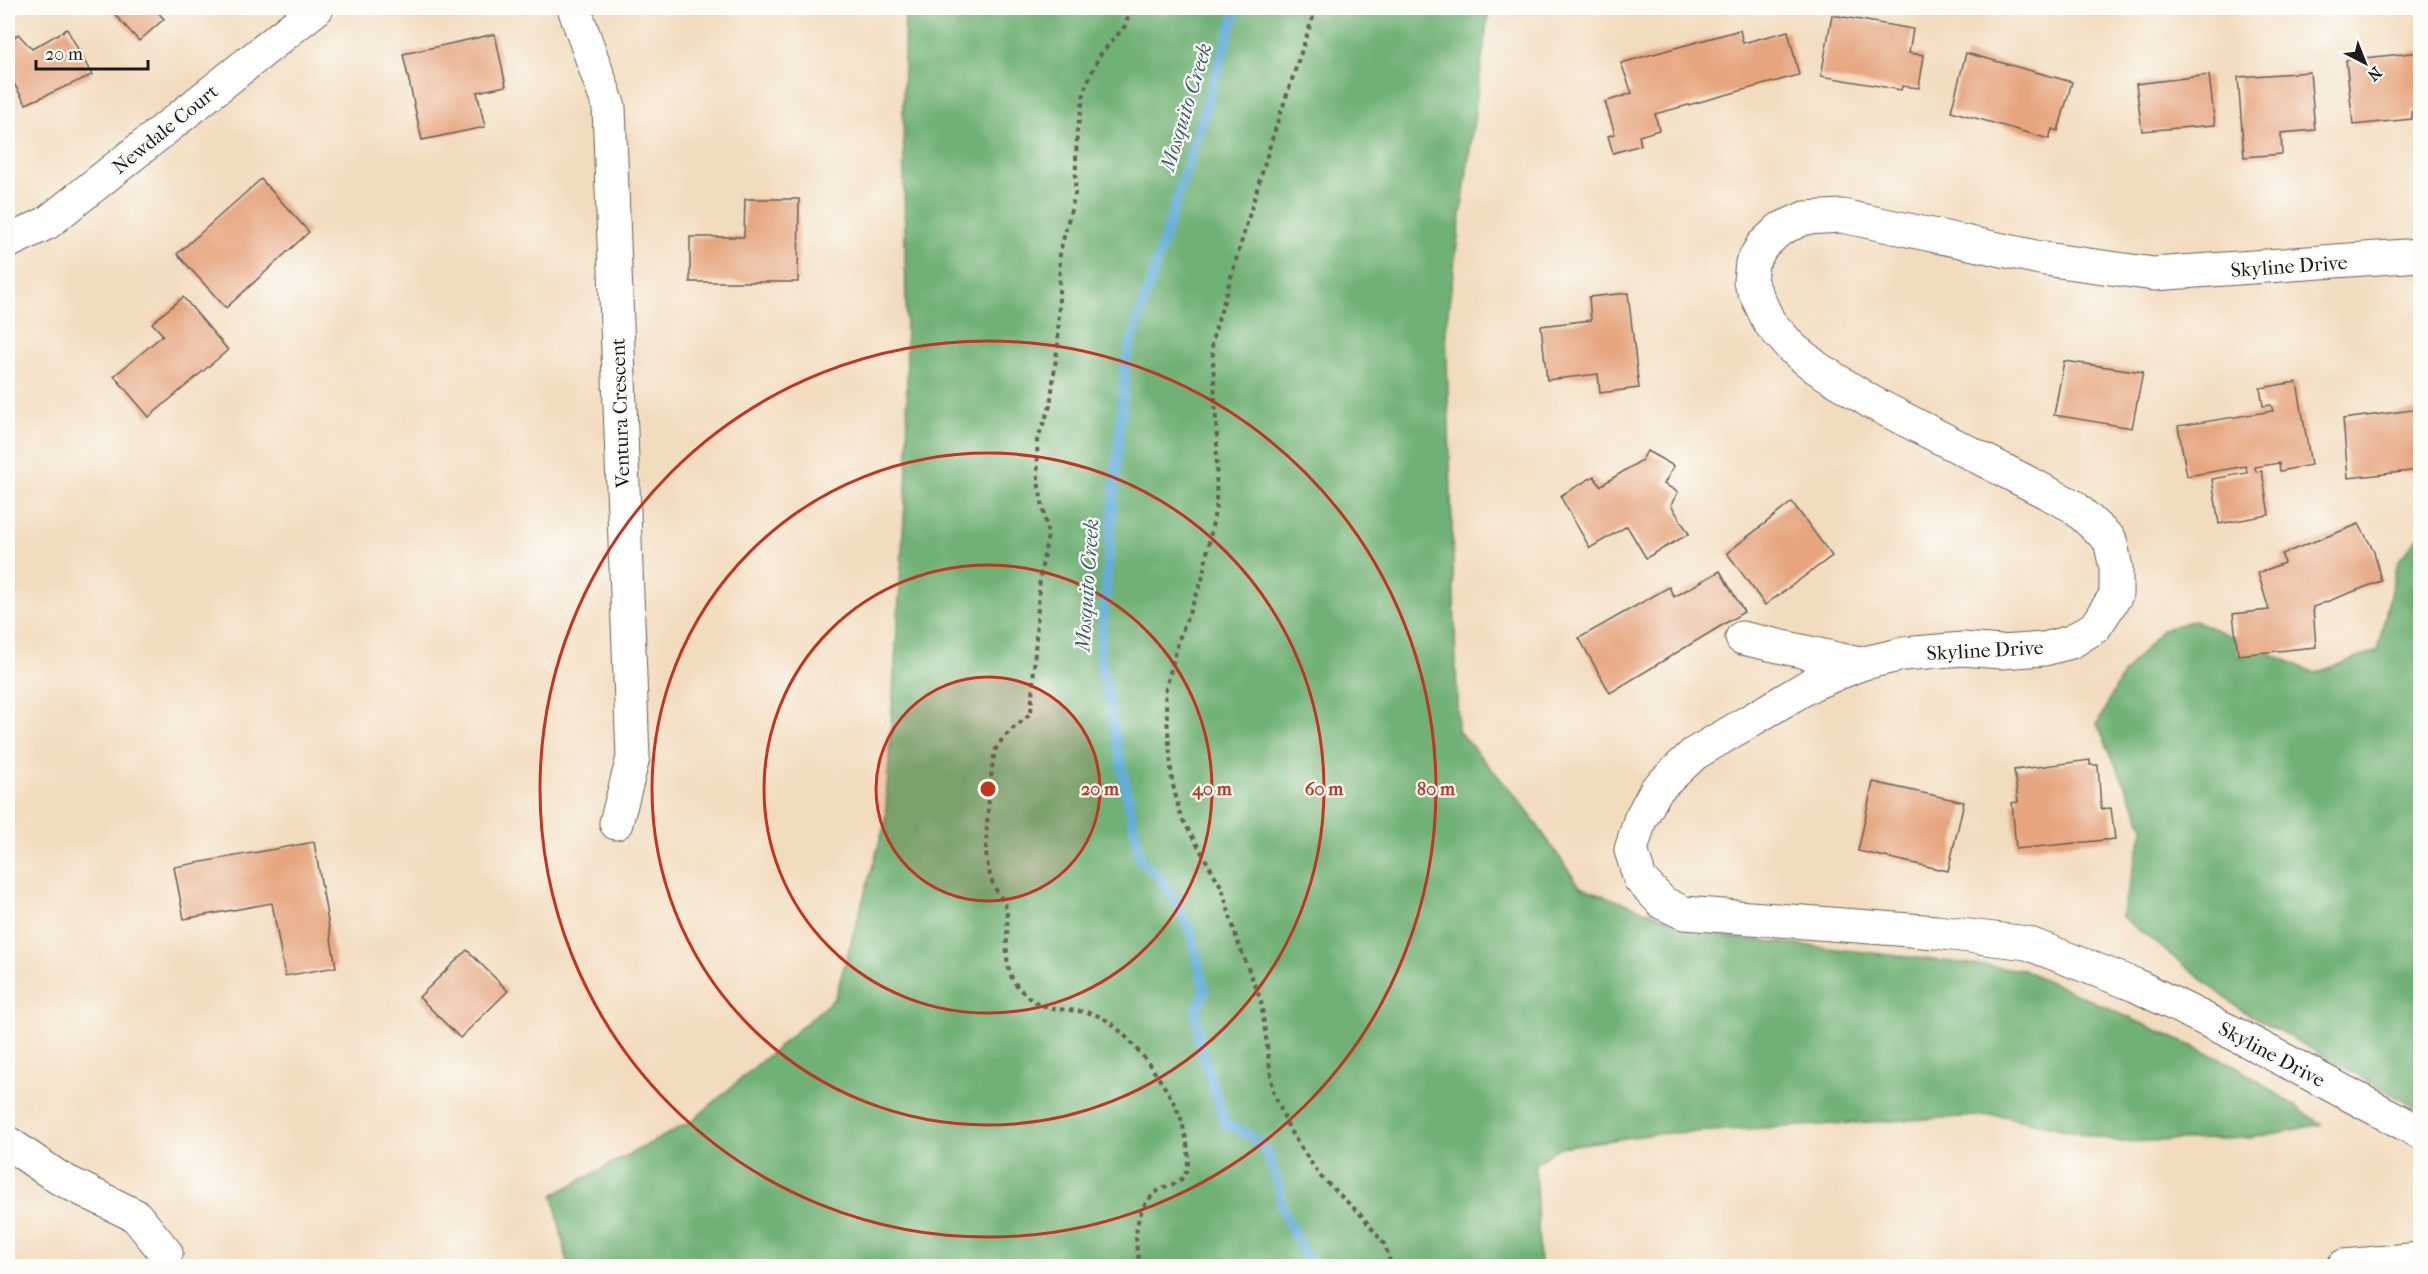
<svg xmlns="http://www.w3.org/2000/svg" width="2428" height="1274" viewBox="0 0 2428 1274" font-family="'IM FELL French Canon',serif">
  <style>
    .forest { fill: #70b174; stroke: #466648; stroke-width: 1.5 }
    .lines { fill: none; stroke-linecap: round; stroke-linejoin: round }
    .stream { stroke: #62aedb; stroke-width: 10 }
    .building { fill: #e6a57e }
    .minor-casing { stroke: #675f55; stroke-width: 35 }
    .path { stroke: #675f55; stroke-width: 4; stroke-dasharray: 4.5 4.5; stroke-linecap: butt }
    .minor { stroke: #fff; stroke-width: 33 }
    .ring { fill: none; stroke: #c8321e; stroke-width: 3 }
    .labels { text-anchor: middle; stroke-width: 4.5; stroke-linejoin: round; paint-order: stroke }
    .street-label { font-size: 20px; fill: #1c1c1c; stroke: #fdfcf7 }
    .water-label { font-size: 21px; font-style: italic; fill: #3c5e72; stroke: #fdfcf7 }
    .centre { fill: #c8321e; stroke: #fdfcf7; stroke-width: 3 }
    .ring-label { font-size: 18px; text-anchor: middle; font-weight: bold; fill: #c8321e; stroke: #fdfcf7; stroke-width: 4.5; stroke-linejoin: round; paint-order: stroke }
  </style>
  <rect width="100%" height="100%" fill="#fdfcf7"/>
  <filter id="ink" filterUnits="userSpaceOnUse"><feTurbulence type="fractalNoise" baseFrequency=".0167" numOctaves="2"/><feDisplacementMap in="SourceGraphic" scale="12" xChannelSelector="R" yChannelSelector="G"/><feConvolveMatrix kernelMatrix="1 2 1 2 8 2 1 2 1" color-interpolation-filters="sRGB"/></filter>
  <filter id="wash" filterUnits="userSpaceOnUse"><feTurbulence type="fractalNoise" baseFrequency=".008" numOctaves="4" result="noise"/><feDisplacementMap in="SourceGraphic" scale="24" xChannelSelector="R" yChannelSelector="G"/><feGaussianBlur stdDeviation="1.35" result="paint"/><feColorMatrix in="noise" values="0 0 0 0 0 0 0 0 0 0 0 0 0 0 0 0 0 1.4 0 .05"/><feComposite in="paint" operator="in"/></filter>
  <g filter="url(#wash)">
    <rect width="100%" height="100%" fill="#f2dcbe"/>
    <g class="forest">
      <path d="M 905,8 L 1489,8 L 1446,326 L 1458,731 L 1521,802 L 1580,887 L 1712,935 L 2024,970 L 2238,1067 L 2321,1124 L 2251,1138 L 2121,1142 L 1998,1115 L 1655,1134 L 1560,1147 L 1535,1164 L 1540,1266 L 568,1266 L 553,1195 L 692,1121 L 835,998 L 885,823 L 908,455 L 903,105 Z"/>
      <path d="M 2420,535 L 2420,1110 L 2240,1009 L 2121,916 L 2144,827 L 2097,724 L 2123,674 L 2162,630 L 2194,620 L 2315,673 L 2377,651 L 2398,561 Z"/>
    </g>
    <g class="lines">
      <path class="stream" d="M 1237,8 L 1126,360 L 1100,656 L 1140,859 L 1161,879 L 1180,908 L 1193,939 L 1205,992 L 1196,1010 L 1200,1045 L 1226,1125 L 1243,1131 L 1264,1146 L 1278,1183 L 1283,1210 L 1310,1266"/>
    </g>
    <g id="blocks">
      <g class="building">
        <path d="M 109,8 L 154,8 L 164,19 L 139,41 Z"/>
        <path d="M 1832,15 L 1913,29 L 1909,53 L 1924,55 L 1919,88 L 1902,86 L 1901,90 L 1821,76 Z"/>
        <path d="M 67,29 L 92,75 L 26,104 L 8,74 L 8,43 L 18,34 L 32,49 Z"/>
        <path d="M 1740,30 L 1743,43 L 1788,31 L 1799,75 L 1655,114 L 1659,130 L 1639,136 L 1641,145 L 1613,153 L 1608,136 L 1615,134 L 1605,102 L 1632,93 L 1621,63 Z"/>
        <path d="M 495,34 L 506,86 L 477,92 L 485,127 L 422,140 L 403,54 Z"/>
        <path d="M 2420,52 L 2420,111 L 2411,112 L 2412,119 L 2353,125 L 2346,60 Z"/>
        <path d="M 1966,53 L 2072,82 L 2058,131 L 2052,129 L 2049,139 L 1951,111 Z"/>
        <path d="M 2310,72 L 2315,130 L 2281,133 L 2282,154 L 2244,157 L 2238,77 Z"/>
        <path d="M 2209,75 L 2215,125 L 2142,131 L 2136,84 Z"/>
        <path d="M 261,179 L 309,232 L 226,308 L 177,254 Z"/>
        <path d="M 745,199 L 799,199 L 798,282 L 690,282 L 690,237 L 744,237 Z"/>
        <path d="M 1628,293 L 1639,388 L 1600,393 L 1598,374 L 1547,380 L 1541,326 L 1591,320 L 1589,297 Z"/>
        <path d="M 183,297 L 228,350 L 149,417 L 114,376 L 163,335 L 152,323 Z"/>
        <path d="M 2064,361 L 2143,372 L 2132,428 L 2054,415 Z"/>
        <path d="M 2297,382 L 2311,465 L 2280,471 L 2279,463 L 2255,467 L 2256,472 L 2262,471 L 2269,515 L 2219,524 L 2212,479 L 2247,473 L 2246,466 L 2187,476 L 2178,426 L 2273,411 L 2271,405 L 2263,406 L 2260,388 Z"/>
        <path d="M 2420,409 L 2420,470 L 2348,478 L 2343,419 Z"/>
        <path d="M 1647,451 L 1674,466 L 1664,484 L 1678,492 L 1671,505 L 1689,534 L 1646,558 L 1627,526 L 1590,548 L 1560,496 L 1594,476 L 1600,486 L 1642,460 Z"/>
        <path d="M 1792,502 L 1832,556 L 1765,605 L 1727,553 Z"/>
        <path d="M 2359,524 L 2374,551 L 2381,581 L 2313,607 L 2316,647 L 2238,655 L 2233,614 L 2269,610 L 2258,573 L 2284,563 L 2282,554 Z"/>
        <path d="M 1720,571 L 1744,612 L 1610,693 L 1579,638 L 1669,587 L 1674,597 Z"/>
        <path d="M 2090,760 L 2090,765 L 2098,765 L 2101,809 L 2111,808 L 2115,839 L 2016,849 L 2012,803 L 2018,802 L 2014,770 Z"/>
        <path d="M 1873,782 L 1964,802 L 1948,871 L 1858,851 Z"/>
        <path d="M 314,842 L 336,967 L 285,976 L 272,903 L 184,919 L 174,867 Z"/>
        <path d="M 467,950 L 508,991 L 460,1038 L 419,997 Z"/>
      </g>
    </g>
  </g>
  <g filter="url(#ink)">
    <use href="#blocks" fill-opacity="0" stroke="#675f55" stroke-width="1.5"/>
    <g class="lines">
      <g class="minor-casing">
        <g id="minor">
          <path d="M 574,8 L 609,107 L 633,758 L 616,823"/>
          <path d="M 8,242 L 47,223 L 317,8"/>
          <path d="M 2420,255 L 2154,274 L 2045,259 L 1842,216 L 1805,218 L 1780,229 L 1762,246 L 1752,263 L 1750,281 L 1769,322 L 1792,348 L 1817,368 L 1871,402 L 2073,506 L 2110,540 L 2116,568 L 2116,595 L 2095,627 L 2071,642 L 2044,649 L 2001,652 L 1963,649 L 1903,654 L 1860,664 L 1812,684 L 1694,754 L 1656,790 L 1640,820 L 1631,850 L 1640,879 L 1663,903 L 1684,913 L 1936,932 L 2027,943 L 2135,985 L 2233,1033 L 2420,1132"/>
          <path d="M 1742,638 L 1860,664"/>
          <path d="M 8,1143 L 59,1178 L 136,1216 L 166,1253"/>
          <path d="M 2344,1266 L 2420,1259"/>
        </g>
      </g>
      <g class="path">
        <path d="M 1131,8 L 1125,26 L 1099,56 L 1085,88 L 1077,131 L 1075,194 L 1060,252 L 1058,343 L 1050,406 L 1037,441 L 1038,481 L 1048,535 L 1040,576 L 1031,713 C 1020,723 1003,735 996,749 C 991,758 986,834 986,848 C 986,859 989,874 993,884 C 996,892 1004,899 1006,908 C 1011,933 999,965 1018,987 C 1044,1017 1065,1005 1096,1015 C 1124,1023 1172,1092 1181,1119 C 1185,1134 1191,1153 1187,1168 C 1184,1184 1172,1183 1161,1189 C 1134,1205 1132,1241 1141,1266"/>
        <path d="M 1316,8 L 1271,142 L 1212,341 L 1217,439 L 1216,506 L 1202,580 L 1179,639 L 1165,692 L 1172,781 L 1181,817 L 1222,888 L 1237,940 L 1261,1001 L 1273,1091 L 1290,1131 L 1320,1176 L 1361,1215 L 1385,1245 L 1391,1266"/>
      </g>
      <use href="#minor" class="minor"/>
    </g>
  </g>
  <circle cx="988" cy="789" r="112" fill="#c8321e" fill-opacity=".12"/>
  <g class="ring">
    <circle cx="988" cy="789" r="112"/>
    <circle cx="988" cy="789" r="224"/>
    <circle cx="988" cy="789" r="336"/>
    <circle cx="988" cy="789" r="448"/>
  </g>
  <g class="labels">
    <g class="street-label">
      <text transform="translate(165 129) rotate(-39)" y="7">Newdale Court</text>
      <text transform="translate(2289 266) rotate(-4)" y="7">Skyline Drive</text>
      <text transform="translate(620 413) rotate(-92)" y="7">Ventura Crescent</text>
      <text transform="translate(1985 650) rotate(-3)" y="7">Skyline Drive</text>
      <text transform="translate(2272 1054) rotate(28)" y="7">Skyline Drive</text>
    </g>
    <g class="water-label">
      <text transform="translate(1186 107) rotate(-73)" y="7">Mosquito Creek</text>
      <text transform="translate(1087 585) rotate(-86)" y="7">Mosquito Creek</text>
    </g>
  </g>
  <circle cx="988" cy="789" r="9" class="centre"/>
  <g class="ring-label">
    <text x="1100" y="795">20 m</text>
    <text x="1212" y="795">40 m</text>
    <text x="1324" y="795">60 m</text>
    <text x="1436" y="795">80 m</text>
  </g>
  <rect width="2428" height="1274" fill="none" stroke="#fdfcf7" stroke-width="30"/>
  <g transform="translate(2365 63) rotate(138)" stroke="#fdfcf7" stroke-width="4.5" paint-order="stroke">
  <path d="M0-4.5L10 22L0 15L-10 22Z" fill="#1c1c1c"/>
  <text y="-9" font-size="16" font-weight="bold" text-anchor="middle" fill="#1c1c1c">N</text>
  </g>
  <path d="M36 60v9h112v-9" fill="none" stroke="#1c1c1c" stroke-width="3"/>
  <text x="45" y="60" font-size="18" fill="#1c1c1c" stroke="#fdfcf7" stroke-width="4.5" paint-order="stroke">20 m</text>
</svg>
